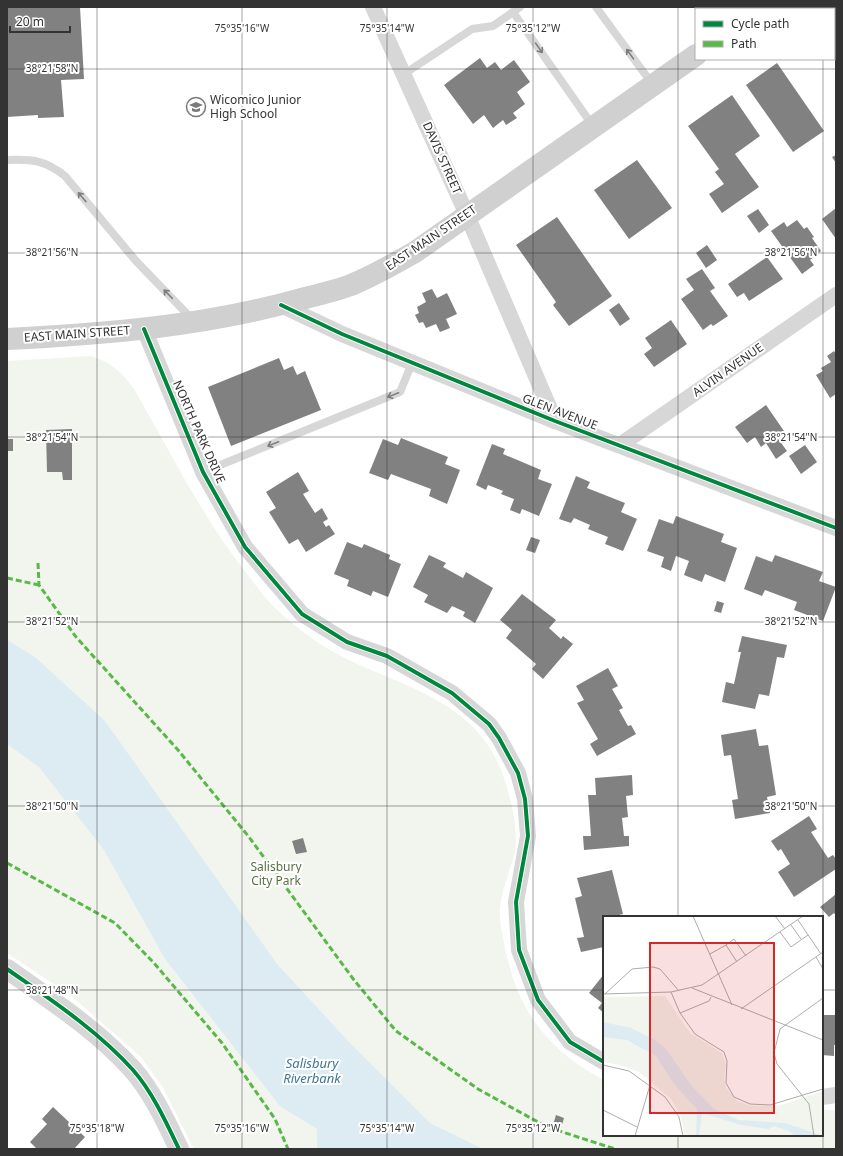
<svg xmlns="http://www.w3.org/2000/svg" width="843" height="1156" viewBox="0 0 843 1156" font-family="'Noto Sans',sans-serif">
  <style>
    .green { fill: #f1f5ed }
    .water { fill: #ddebf3 }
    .building { fill: #818181 }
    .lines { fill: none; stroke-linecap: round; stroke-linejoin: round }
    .service { stroke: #d7d7d7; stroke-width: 8 }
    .minor { stroke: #d7d7d7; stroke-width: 16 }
    .tertiary { stroke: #d7d7d7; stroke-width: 20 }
    .secondary { stroke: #d0d0d0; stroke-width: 22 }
    .quiet { stroke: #58b947; stroke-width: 3; stroke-dasharray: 6 3; stroke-linecap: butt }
    .cycleway-casing { stroke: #fff; stroke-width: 6 }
    .cycleway { stroke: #00873e; stroke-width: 4 }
    .oneway { stroke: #7d7d7d }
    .ticks { fill: none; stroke: #333; stroke-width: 1; stroke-opacity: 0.45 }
    .labels { text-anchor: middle; stroke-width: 4; stroke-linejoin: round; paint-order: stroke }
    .poi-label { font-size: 12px; fill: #333; stroke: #fff; text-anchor: start }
    .street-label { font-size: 12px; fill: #333; stroke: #fff }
    .park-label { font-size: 12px; fill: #56703f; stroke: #fff }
    .water-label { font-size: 13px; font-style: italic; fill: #3f7597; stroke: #fff }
    .inset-road { fill: none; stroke: #adadad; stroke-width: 1 }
    .view { fill: #d62828; fill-opacity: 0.15; stroke: #d62828; stroke-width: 2 }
    .inset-edge { fill: none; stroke: #333; stroke-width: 2 }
    .ticks-label { font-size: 10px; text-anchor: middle; fill: #333; stroke: #fff; stroke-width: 4; stroke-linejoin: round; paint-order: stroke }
  </style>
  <rect width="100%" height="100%" fill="#fff"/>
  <path class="green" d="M 91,356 C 111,362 122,372 134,389 C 170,451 202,517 247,574 C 256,585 265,599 276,609 C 296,627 317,644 341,656 C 401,687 470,698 500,767 C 509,790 519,827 515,851 C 511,870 502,887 500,908 C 499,923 503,938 506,952 C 518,1012 550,1052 604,1080 L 604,1135 L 822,1135 L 822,1110 L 836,1110 L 836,1149 L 194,1149 L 162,1086 L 141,1057 L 70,995 L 7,953 L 7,361 Z"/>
  <path class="water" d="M 7,640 L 35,657 L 105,721 L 277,964 L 349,1042 L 430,1123 L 483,1149 L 317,1149 L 317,1129 L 280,1106 L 165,959 L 104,850 L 39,767 L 7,744 Z"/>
  <g class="building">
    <path d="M 7,7 L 80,7 L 84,79 L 61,80 L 64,117 L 38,118 L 38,115 L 7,117 Z"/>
    <path d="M 836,21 L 836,53 L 834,50 L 834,23 Z"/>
    <path d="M 480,58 L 487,68 L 495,62 L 501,70 L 514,60 L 530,82 L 517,92 L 525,104 L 513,113 L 517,118 L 506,125 L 503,120 L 493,128 L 484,115 L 473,124 L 444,85 Z"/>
    <path d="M 777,63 L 824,131 L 793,152 L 746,85 Z"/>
    <path d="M 732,95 L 760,136 L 735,154 L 759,187 L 722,213 L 709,194 L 724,184 L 715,172 L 719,169 L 688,126 Z"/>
    <path d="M 836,155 L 836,163 L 832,157 Z"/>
    <path d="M 637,160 L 672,208 L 629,239 L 594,190 Z"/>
    <path d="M 836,208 L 836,239 L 822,219 Z"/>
    <path d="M 758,209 L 769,225 L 759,233 L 747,216 Z"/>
    <path d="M 557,217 L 612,296 L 569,326 L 553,305 L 556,302 L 516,245 Z"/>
    <path d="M 797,220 L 804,229 L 807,227 L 814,237 L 812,238 L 821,251 L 810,260 L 814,265 L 802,274 L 771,231 L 784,222 L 787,227 Z"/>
    <path d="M 707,245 L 717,260 L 706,268 L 696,253 Z"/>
    <path d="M 767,257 L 783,279 L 749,301 L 744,293 L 737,297 L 728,284 Z"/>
    <path d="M 702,269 L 715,288 L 710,291 L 728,316 L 713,326 L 711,324 L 703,330 L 681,299 L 694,290 L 686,279 Z"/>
    <path d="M 432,289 L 437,298 L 447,293 L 457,314 L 446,319 L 450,328 L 440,332 L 436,324 L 426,328 L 423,322 L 419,323 L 415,315 L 419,313 L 417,307 L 426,302 L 422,293 Z"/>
    <path d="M 619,303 L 630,319 L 620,326 L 609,310 Z"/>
    <path d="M 671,320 L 687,344 L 654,367 L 644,354 L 652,348 L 645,338 Z"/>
    <path d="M 834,351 L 836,354 L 836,394 L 830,398 L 816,375 L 823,371 L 821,368 L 831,362 L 827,356 Z"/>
    <path d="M 279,358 L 284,370 L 293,366 L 297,375 L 305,371 L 321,410 L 231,446 L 208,387 Z"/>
    <path d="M 766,405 L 784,431 L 776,436 L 787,451 L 776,459 L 766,443 L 761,447 L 755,437 L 747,443 L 735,427 Z"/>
    <path d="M 72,429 L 72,480 L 63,480 L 62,472 L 47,472 L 46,430 Z"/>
    <path d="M 401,438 L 448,457 L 445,464 L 460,470 L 447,504 L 429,496 L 431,489 L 391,474 L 388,480 L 369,473 L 383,439 L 398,445 Z"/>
    <rect x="7" y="439" width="6" height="12"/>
    <path d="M 492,444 L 505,449 L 503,454 L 541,470 L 538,479 L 552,484 L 539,516 L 522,509 L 520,514 L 510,510 L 514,499 L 501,494 L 503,491 L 488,485 L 486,490 L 476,485 Z"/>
    <path d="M 805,445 L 817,462 L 801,474 L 789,456 Z"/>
    <path d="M 298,472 L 309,491 L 303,494 L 315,513 L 322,508 L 328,519 L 323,522 L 326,527 L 329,525 L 335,534 L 306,552 L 298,539 L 289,544 L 269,512 L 276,508 L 266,492 Z"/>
    <path d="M 576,476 L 590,482 L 587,488 L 625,503 L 621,512 L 637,519 L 623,551 L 605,544 L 608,537 L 588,529 L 590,525 L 574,518 L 571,523 L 559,519 Z"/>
    <path d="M 676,516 L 724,534 L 721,542 L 737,548 L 725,582 L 705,574 L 702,582 L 684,575 L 689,561 L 676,556 L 671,571 L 661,567 L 664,557 L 647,551 L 659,519 L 673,524 Z"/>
    <path d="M 531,537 L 540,540 L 535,553 L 526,550 Z"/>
    <path d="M 347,542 L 362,548 L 364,544 L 390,555 L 389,559 L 401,564 L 388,597 L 373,591 L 371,596 L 347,586 L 349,580 L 334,574 Z"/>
    <path d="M 429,555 L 446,563 L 443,567 L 463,578 L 466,572 L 493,588 L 475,623 L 463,616 L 465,612 L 452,606 L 447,613 L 424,602 L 428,595 L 413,587 Z"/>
    <path d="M 775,555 L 823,572 L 819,581 L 836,587 L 823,621 L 794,610 L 797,602 L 765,590 L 762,596 L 744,589 L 756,556 L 772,562 Z"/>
    <path d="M 522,594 L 556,620 L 549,628 L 561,639 L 563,636 L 573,644 L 543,679 L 532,669 L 536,664 L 506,638 L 512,630 L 500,620 Z"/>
    <path d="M 717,601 L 724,603 L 721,613 L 714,611 Z"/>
    <path d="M 742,636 L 787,645 L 784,658 L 777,657 L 769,696 L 759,694 L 755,709 L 722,702 L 726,682 L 734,684 L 741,652 L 738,652 Z"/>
    <path d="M 608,668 L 618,686 L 612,689 L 623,708 L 619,710 L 628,726 L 631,725 L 636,734 L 597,756 L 590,744 L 598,739 L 577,703 L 584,700 L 576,686 Z"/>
    <path d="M 756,729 L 759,746 L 768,745 L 776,795 L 767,797 L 770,813 L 735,819 L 732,800 L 738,799 L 731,755 L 724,756 L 721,735 Z"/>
    <path d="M 632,775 L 633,795 L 626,796 L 628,817 L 622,818 L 624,836 L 629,836 L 629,846 L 584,850 L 583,836 L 591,836 L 588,795 L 596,795 L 595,778 Z"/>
    <path d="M 809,816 L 817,829 L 811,832 L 828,858 L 833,855 L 836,859 L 836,869 L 794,897 L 778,872 L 790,864 L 781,849 L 778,851 L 771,841 Z"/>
    <path d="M 303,838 L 307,852 L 296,854 L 292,841 Z"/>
    <path d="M 612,870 L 623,914 L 619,915 L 619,917 L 604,917 L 604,947 L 581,952 L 577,938 L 584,937 L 575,898 L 582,896 L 577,878 Z"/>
    <path d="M 836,894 L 836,916 L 834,913 L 829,917 L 820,907 Z"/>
    <path d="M 604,974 L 604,1013 L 598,1008 L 602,1003 L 589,993 Z"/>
    <path d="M 822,1015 L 836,1015 L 836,1045 L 834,1045 L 834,1056 L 822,1055 Z"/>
    <path d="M 53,1107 L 85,1137 L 74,1149 L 37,1149 L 30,1142 L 47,1124 L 42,1119 Z"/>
    <path d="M 556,1115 L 564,1118 L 561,1128 L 553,1125 Z"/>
  </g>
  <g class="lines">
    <g class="service">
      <path d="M 520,7 L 513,12 L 593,126"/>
      <path d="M 596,7 L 653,85"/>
      <path d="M 404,74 L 472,29 L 493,26 L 513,12"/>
      <path d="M 7,160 C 32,159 45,160 65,176 L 136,261 L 192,319"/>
      <path d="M 203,472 L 400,392 L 412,363"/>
    </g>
    <g class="minor">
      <path d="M 373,7 L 467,215 L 555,421"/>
      <path d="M 281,305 L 342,334 L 555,421 L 836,528"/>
      <path d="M 144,329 L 203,472 L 245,547 L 302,614 L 347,642 L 387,656 L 452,693 L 489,724 L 499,738 L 518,773 L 525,799 L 528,836 L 516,902 L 519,950 L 538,1000 L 570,1042 L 604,1062"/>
      <path d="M 620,445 L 836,295"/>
      <path d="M 822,1097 L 836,1095"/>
    </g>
    <path class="tertiary" d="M 7,969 C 51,1000 97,1030 133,1070 C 153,1093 166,1122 179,1149"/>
    <g class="secondary">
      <path d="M 762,9 L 765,7"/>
      <path d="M 7,339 C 106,334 205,326 301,299 C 317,295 335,291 351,285 C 373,276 394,264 415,252 L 696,55"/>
    </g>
    <g class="quiet">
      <path d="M 38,563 L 39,585 L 76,637 L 178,750 L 249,837 L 354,980 L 396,1031 L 478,1089 L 547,1127 L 615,1149"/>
      <path d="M 7,578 L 39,585"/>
      <path d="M 7,863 L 115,923 L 154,963 L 222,1043 L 275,1119 L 288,1149"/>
    </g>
    <g class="cycleway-casing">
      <g id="cycleway">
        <path d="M 281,305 L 342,334 L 555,421 L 836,528"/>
        <path d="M 144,329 L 203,472 L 245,547 L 302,614 L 347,642 L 387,656 L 452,693 L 489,724 L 499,738 L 518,773 L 525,799 L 528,836 L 516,902 L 519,950 L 538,1000 L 570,1042 L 604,1062"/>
        <path d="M 7,969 C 51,1000 97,1030 133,1070 C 153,1093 166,1122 179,1149"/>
      </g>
    </g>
    <use href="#cycleway" class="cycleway"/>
  </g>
  <defs><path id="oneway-shaft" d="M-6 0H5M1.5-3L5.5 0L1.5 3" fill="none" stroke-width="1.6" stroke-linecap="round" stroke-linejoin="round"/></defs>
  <g class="oneway">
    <use href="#oneway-shaft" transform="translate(539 48) rotate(55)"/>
    <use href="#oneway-shaft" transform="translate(630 54) rotate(-126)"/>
    <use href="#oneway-shaft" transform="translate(82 197) rotate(-130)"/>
    <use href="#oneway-shaft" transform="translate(168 294) rotate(-134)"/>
    <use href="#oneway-shaft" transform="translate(393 395) rotate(158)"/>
    <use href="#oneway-shaft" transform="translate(273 444) rotate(158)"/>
  </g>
  <path class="ticks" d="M 97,7 L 97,1149M 242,7 L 242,1149M 387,7 L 387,1149M 533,7 L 533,1149M 678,7 L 678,917M 823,7 L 823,9M 823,59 L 823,1149M 7,69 L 836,69M 7,253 L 836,253M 7,437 L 836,437M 7,622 L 836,622M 7,806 L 836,806M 7,990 L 604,990M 822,990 L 836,990M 678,1135 L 678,1149"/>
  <defs>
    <g id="school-ring" transform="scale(1)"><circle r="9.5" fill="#fff" stroke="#7a7a7a" stroke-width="1.5"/><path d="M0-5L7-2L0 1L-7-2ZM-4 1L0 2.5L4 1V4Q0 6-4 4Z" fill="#7a7a7a"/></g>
  </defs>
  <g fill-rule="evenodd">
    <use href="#school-ring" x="196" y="107"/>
  </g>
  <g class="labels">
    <g class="poi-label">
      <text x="210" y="104">Wicomico Junior<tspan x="210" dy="14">High School</tspan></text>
    </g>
    <g class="street-label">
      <text transform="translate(442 158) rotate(66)" y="4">DAVIS STREET</text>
      <text transform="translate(431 238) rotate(-34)" y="4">EAST MAIN STREET</text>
      <text transform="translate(77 334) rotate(-4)" y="4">EAST MAIN STREET</text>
      <text transform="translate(728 370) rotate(-35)" y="4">ALVIN AVENUE</text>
      <text transform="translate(560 412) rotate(21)" y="4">GLEN AVENUE</text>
      <text transform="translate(199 432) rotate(66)" y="4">NORTH PARK DRIVE</text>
    </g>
    <g class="park-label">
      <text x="276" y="871">Salisbury<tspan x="276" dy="14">City Park</tspan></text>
    </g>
    <g class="water-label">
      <text x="312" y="1068">Salisbury<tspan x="312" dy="15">Riverbank</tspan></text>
    </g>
  </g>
  <g transform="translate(603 916)">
    <rect width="220" height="220" fill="#fff"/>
    <path d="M 62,80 L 87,117 L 119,137 L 123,149 L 121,161 L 123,172 L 134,185 L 148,190 L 175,190 L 220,175 L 220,220 L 82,220 L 78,201 L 68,183 L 36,156 L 17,149 L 0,146 L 0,81 Z" fill="#f1f5ed"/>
    <path d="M 0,106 L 28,112 L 52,124 L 63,133 L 88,169 L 111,193 L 136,204 L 182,207 L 220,220 L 192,220 L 186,215 L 171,210 L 166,213 L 138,209 L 99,197 L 96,220 L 93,220 L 94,193 L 71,168 L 53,140 L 24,124 L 0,121 Z" fill="#ddebf3"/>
    <path class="inset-road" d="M 90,0 L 129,89M 172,0 L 182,13M 195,4 L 218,38M 188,9 L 198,23M 177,16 L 188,31 L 205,19M 107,38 L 123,29M 213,41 L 220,53M 134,46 L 123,29 L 131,23 L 143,40M 89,72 L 220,124M 68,76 L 77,97 L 92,118 L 121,136 L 124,145 L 123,167 L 131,181 L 147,188 L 167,189 L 220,173M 0,78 L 68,76 L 99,69 L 200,0M 2,78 L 29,53 L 50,51 L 57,53 L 76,75M 138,93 L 220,36M 77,97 L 106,85 L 108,81M 0,149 L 26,155 L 62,181 L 76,201 L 80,220M 0,194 L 34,211M 32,220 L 47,169M 211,220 L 206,188 L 174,148 L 171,137 L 177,113 L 220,82"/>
    <path class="view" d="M 47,27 L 171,27 L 171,197 L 47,197 Z"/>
    <rect width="220" height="220" class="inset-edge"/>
  </g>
  <g class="ticks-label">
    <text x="242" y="32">75°35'16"W</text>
    <text x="387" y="32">75°35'14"W</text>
    <text x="533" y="32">75°35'12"W</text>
    <text x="52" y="72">38°21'58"N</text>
    <text x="52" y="256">38°21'56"N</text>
    <text x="791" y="256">38°21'56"N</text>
    <text x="52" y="441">38°21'54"N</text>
    <text x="791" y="441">38°21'54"N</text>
    <text x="52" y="625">38°21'52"N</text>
    <text x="791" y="625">38°21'52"N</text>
    <text x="52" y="810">38°21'50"N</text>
    <text x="791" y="810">38°21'50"N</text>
    <text x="52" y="994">38°21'48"N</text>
    <text x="97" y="1132">75°35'18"W</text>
    <text x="242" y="1132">75°35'16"W</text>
    <text x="387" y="1132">75°35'14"W</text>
    <text x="533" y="1132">75°35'12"W</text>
  </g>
  <rect width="843" height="1156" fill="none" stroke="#333333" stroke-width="16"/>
  <rect x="695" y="8" width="140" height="52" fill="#ffffff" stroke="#adadad"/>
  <rect x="703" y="21" width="20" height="6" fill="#00873e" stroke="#adadad"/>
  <text x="731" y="28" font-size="12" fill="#333333">Cycle path</text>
  <rect x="703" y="41" width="20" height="6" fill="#58b947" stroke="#adadad"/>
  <text x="731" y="48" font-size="12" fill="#333333">Path</text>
  <path d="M10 26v6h60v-6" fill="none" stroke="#333333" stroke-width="2"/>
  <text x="16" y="26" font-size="12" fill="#333333" stroke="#ffffff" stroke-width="3" paint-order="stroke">20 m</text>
</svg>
